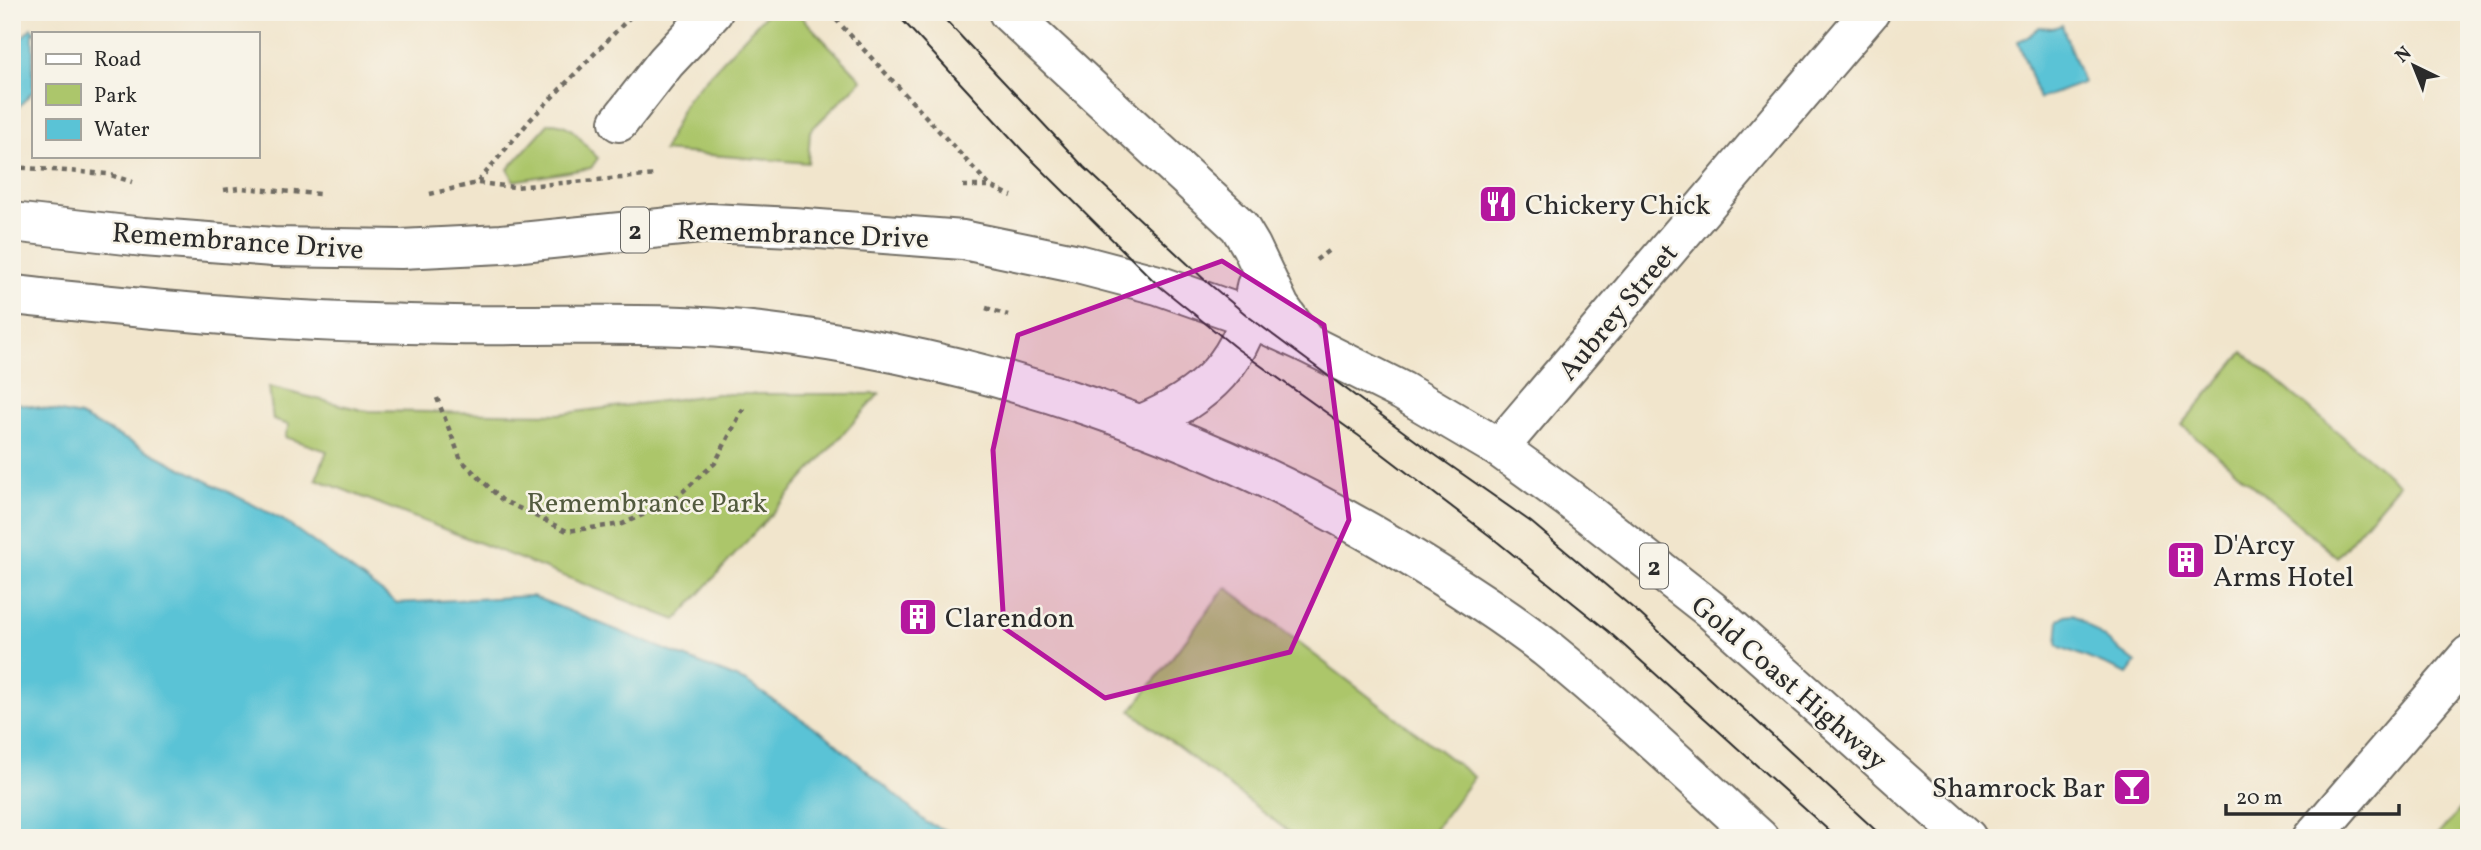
<svg xmlns="http://www.w3.org/2000/svg" width="2481" height="850" viewBox="0 0 2481 850" font-family="Vollkorn,serif">
  <style>
    .green { fill: #acc66b; stroke: #6c784b; stroke-width: 2 }
    .water { fill: #5ac3d6; stroke: #427780; stroke-width: 2 }
    .lines { fill: none; stroke-linecap: round; stroke-linejoin: round }
    .street-casing { stroke: #706c63; stroke-width: 42 }
    .secondary-casing { stroke: #706c63; stroke-width: 42 }
    .highway-casing { stroke: #706c63; stroke-width: 42 }
    .path { stroke: #706c63; stroke-width: 4.5; stroke-dasharray: 5 5; stroke-linecap: butt }
    .street { stroke: #fff; stroke-width: 38 }
    .secondary { stroke: #fff; stroke-width: 38 }
    .highway { stroke: #fff; stroke-width: 38 }
    .tram { stroke: #2b2b2b; stroke-width: 2 }
    .marked { fill: #b5179e; fill-opacity: 0.2; stroke: #b5179e; stroke-width: 5; stroke-linejoin: round }
    .labels { text-anchor: middle; stroke-width: 5; stroke-linejoin: round; paint-order: stroke }
    .shield { fill: #f7f3e8; stroke: #686764; stroke-width: 2 }
    .shield-label { font-size: 26px; font-weight: bold; fill: #2b2b2b }
    .poi-label { font-size: 28px; fill: #2b2b2b; stroke: #f7f3e8; text-anchor: start }
    .street-label { font-size: 28px; fill: #2b2b2b; stroke: #f7f3e8 }
    .park-label { font-size: 28px; fill: #525a3e; stroke: #f7f3e8 }
  </style>
  <rect width="100%" height="100%" fill="#f7f3e8"/>
  <filter id="ink" filterUnits="userSpaceOnUse"><feTurbulence type="fractalNoise" baseFrequency=".0143" numOctaves="2"/><feDisplacementMap in="SourceGraphic" scale="14" xChannelSelector="R" yChannelSelector="G"/><feConvolveMatrix kernelMatrix="1 2 1 2 8 2 1 2 1" color-interpolation-filters="sRGB"/></filter>
  <filter id="wash" filterUnits="userSpaceOnUse"><feTurbulence type="fractalNoise" baseFrequency=".00686" numOctaves="4" result="noise"/><feDisplacementMap in="SourceGraphic" scale="28" xChannelSelector="R" yChannelSelector="G"/><feGaussianBlur stdDeviation="1.57" result="paint"/><feColorMatrix in="noise" values="0 0 0 0 0 0 0 0 0 0 0 0 0 0 0 0 0 1.4 0 .05"/><feComposite in="paint" operator="in"/></filter>
  <g filter="url(#wash)">
    <rect width="100%" height="100%" fill="#f1e5cc"/>
    <g class="green">
      <path d="M 768,12 L 797,12 L 862,80 L 810,131 L 808,163 L 663,151 L 687,99 Z"/>
      <path d="M 549,123 C 577,123 579,142 598,158 L 591,168 L 514,181 L 508,169 Z"/>
      <path d="M 2243,352 L 2399,484 L 2337,557 L 2182,425 Z"/>
      <path d="M 269,387 L 366,411 L 559,414 L 717,394 L 879,394 L 676,620 L 316,479 L 327,451 L 285,437 L 289,425 L 273,420 Z"/>
      <path d="M 1226,587 L 1474,777 L 1428,838 L 1297,838 L 1131,711 Z"/>
      <path d="M 2469,799 L 2469,838 L 2435,838 Z"/>
    </g>
    <g class="water">
      <path d="M 2062,25 L 2083,83 L 2039,99 L 2018,41 L 2028,37 L 2039,27 L 2053,28 Z"/>
      <path d="M 31,28 L 37,33 L 33,33 L 33,91 L 12,114 L 12,48 Z"/>
      <path d="M 12,402 L 80,416 L 283,520 L 397,603 L 532,596 L 746,682 L 827,736 L 927,823 L 965,838 L 12,838 Z"/>
      <path d="M 2073,614 L 2136,663 L 2128,674 L 2060,647 L 2057,643 L 2059,620 L 2065,615 Z"/>
    </g>
  </g>
  <g filter="url(#ink)">
    <g class="lines">
      <g class="street-casing">
        <g id="street">
          <path d="M 619,122 L 666,62 L 713,12"/>
          <path d="M 1499,448 L 1870,12"/>
          <path d="M 2312,838 L 2469,655"/>
        </g>
      </g>
      <g class="secondary-casing">
        <g id="secondary">
          <path d="M 1008,12 L 1239,226 L 1251,246 L 1280,307 L 1306,343"/>
          <path d="M 1139,425 C 1205,398 1246,361 1256,286"/>
        </g>
      </g>
      <g class="highway-casing">
        <g id="highway">
          <path d="M 12,222 L 144,237 L 273,247 L 401,249 L 502,244 L 710,223 L 793,227 L 963,240 L 1074,263 L 1158,285 L 1249,317 L 1306,343 L 1402,391 L 1499,448 L 1568,498 L 1711,610 L 1967,838"/>
          <path d="M 12,295 C 132,307 252,320 372,323 C 420,324 467,326 515,325 C 597,325 680,322 762,332 C 985,358 1203,433 1396,548 C 1447,579 1498,611 1546,648 C 1620,708 1689,774 1759,838"/>
        </g>
      </g>
      <g class="path">
        <path d="M 829,12 L 990,186 L 1012,196"/>
        <path d="M 12,167 L 108,174 L 132,182"/>
        <path d="M 478,183 L 514,187 L 657,175"/>
        <path d="M 963,186 L 990,186"/>
        <path d="M 224,190 L 239,188 L 320,194"/>
        <path d="M 430,194 L 477,183 L 531,119 L 635,12"/>
        <path d="M 1316,260 L 1332,248"/>
        <path d="M 986,308 L 1008,315"/>
        <path d="M 437,398 L 461,460 L 502,500 L 567,531 L 622,524 L 670,503 L 715,463 L 745,405"/>
      </g>
      <use href="#street" class="street"/>
      <use href="#secondary" class="secondary"/>
      <use href="#highway" class="highway"/>
      <g class="tram">
        <path d="M 895,12 L 1023,151 L 1158,285 L 1236,348 L 1359,436 L 1490,536 L 1608,631 L 1837,838"/>
        <path d="M 938,12 L 1084,167 L 1207,282 L 1249,317 L 1431,452 L 1531,522 L 1640,614 L 1884,838"/>
      </g>
    </g>
  </g>
  <path class="marked" d="M 1222,261 L 1324,325 L 1349,520 L 1290,652 L 1105,698 L 1004,628 L 993,450 L 1018,335 Z"/>
  <defs>
    <g id="restaurant-square" transform="scale(2.0125)"><rect x="-9" y="-9" width="18" height="18" rx="4" fill="#b5179e" stroke="#f7f3e8"/><path d="M-5-6h1v4h1v-4h1v4h1v-4h1v5L-1.5 .5V6h-2V.5L-5-1ZM5-6V6H3V1.5H1.5Q1.5-4 5-6Z" fill="#fff"/></g>
    <g id="building-square" transform="scale(2.0125)"><rect x="-9" y="-9" width="18" height="18" rx="4" fill="#b5179e" stroke="#f7f3e8"/><path d="M-4-6H4V6H1V3H-1V6H-4ZM-2.5-4.3h1.7v1.8h-1.7ZM.8-4.3h1.7v1.8H.8ZM-2.5-1h1.7V.8h-1.7ZM.8-1h1.7V.8H.8Z" fill="#fff"/></g>
    <g id="bar-square" transform="scale(2.0125)"><rect x="-9" y="-9" width="18" height="18" rx="4" fill="#b5179e" stroke="#f7f3e8"/><path d="M-6-5H6L.8 .8V4.5H3.5V6h-7V4.5H-.8V.8Z" fill="#fff"/></g>
  </defs>
  <g fill-rule="evenodd">
    <use href="#restaurant-square" x="1498" y="204"/>
    <use href="#building-square" x="2186" y="560"/>
    <use href="#building-square" x="918" y="617"/>
    <use href="#bar-square" x="2132" y="787"/>
  </g>
  <g class="labels">
    <g class="shield">
      <rect x="621" y="207.5" width="28" height="45" rx="5"/>
      <rect x="1640" y="543.5" width="28" height="45" rx="5"/>
    </g>
    <g class="shield-label">
      <text x="635" y="239">2</text>
      <text x="1654" y="575">2</text>
    </g>
    <g class="poi-label">
      <text x="1525" y="214">Chickery Chick</text>
      <text x="2213" y="554">D'Arcy<tspan x="2213" dy="32">Arms Hotel</tspan></text>
      <text x="945" y="627">Clarendon</text>
      <text x="2105" y="797" text-anchor="end">Shamrock Bar</text>
    </g>
    <g class="street-label">
      <text transform="translate(803 233) rotate(2)" y="10">Remembrance Drive</text>
      <text transform="translate(238 240) rotate(4)" y="10">Remembrance Drive</text>
      <text transform="translate(1617 311) rotate(-50)" y="10">Aubrey Street</text>
      <text transform="translate(1790 682) rotate(41)" y="10">Gold Coast Highway</text>
    </g>
    <g class="park-label">
      <text x="647" y="512">Remembrance Park</text>
    </g>
  </g>
  <rect width="2481" height="850" fill="none" stroke="#f7f3e8" stroke-width="42"/>
  <rect x="32" y="32" width="228" height="126" fill="#f7f3e8" stroke="#a5a39c" stroke-width="2"/>
  <rect x="46" y="54" width="35" height="10" fill="#ffffff" stroke="#a5a39c" stroke-width="2"/>
  <text x="94" y="66" font-size="21" fill="#2b2b2b">Road</text>
  <rect x="46" y="84" width="35" height="21" fill="#acc66b" stroke="#a5a39c" stroke-width="2"/>
  <text x="94" y="102" font-size="21" fill="#2b2b2b">Park</text>
  <rect x="46" y="119" width="35" height="21" fill="#5ac3d6" stroke="#a5a39c" stroke-width="2"/>
  <text x="94" y="136" font-size="21" fill="#2b2b2b">Water</text>
  <g transform="translate(2414 66) rotate(317)" stroke="#f7f3e8" stroke-width="5" paint-order="stroke">
  <path d="M0-5L12 26L0 18L-12 26Z" fill="#2b2b2b"/>
  <text y="-10" font-size="19" font-weight="bold" text-anchor="middle" fill="#2b2b2b">N</text>
  </g>
  <path d="M2226 804v10h173v-10" fill="none" stroke="#2b2b2b" stroke-width="3.5"/>
  <text x="2236" y="804" font-size="21" fill="#2b2b2b" stroke="#f7f3e8" stroke-width="5" paint-order="stroke">20 m</text>
</svg>
